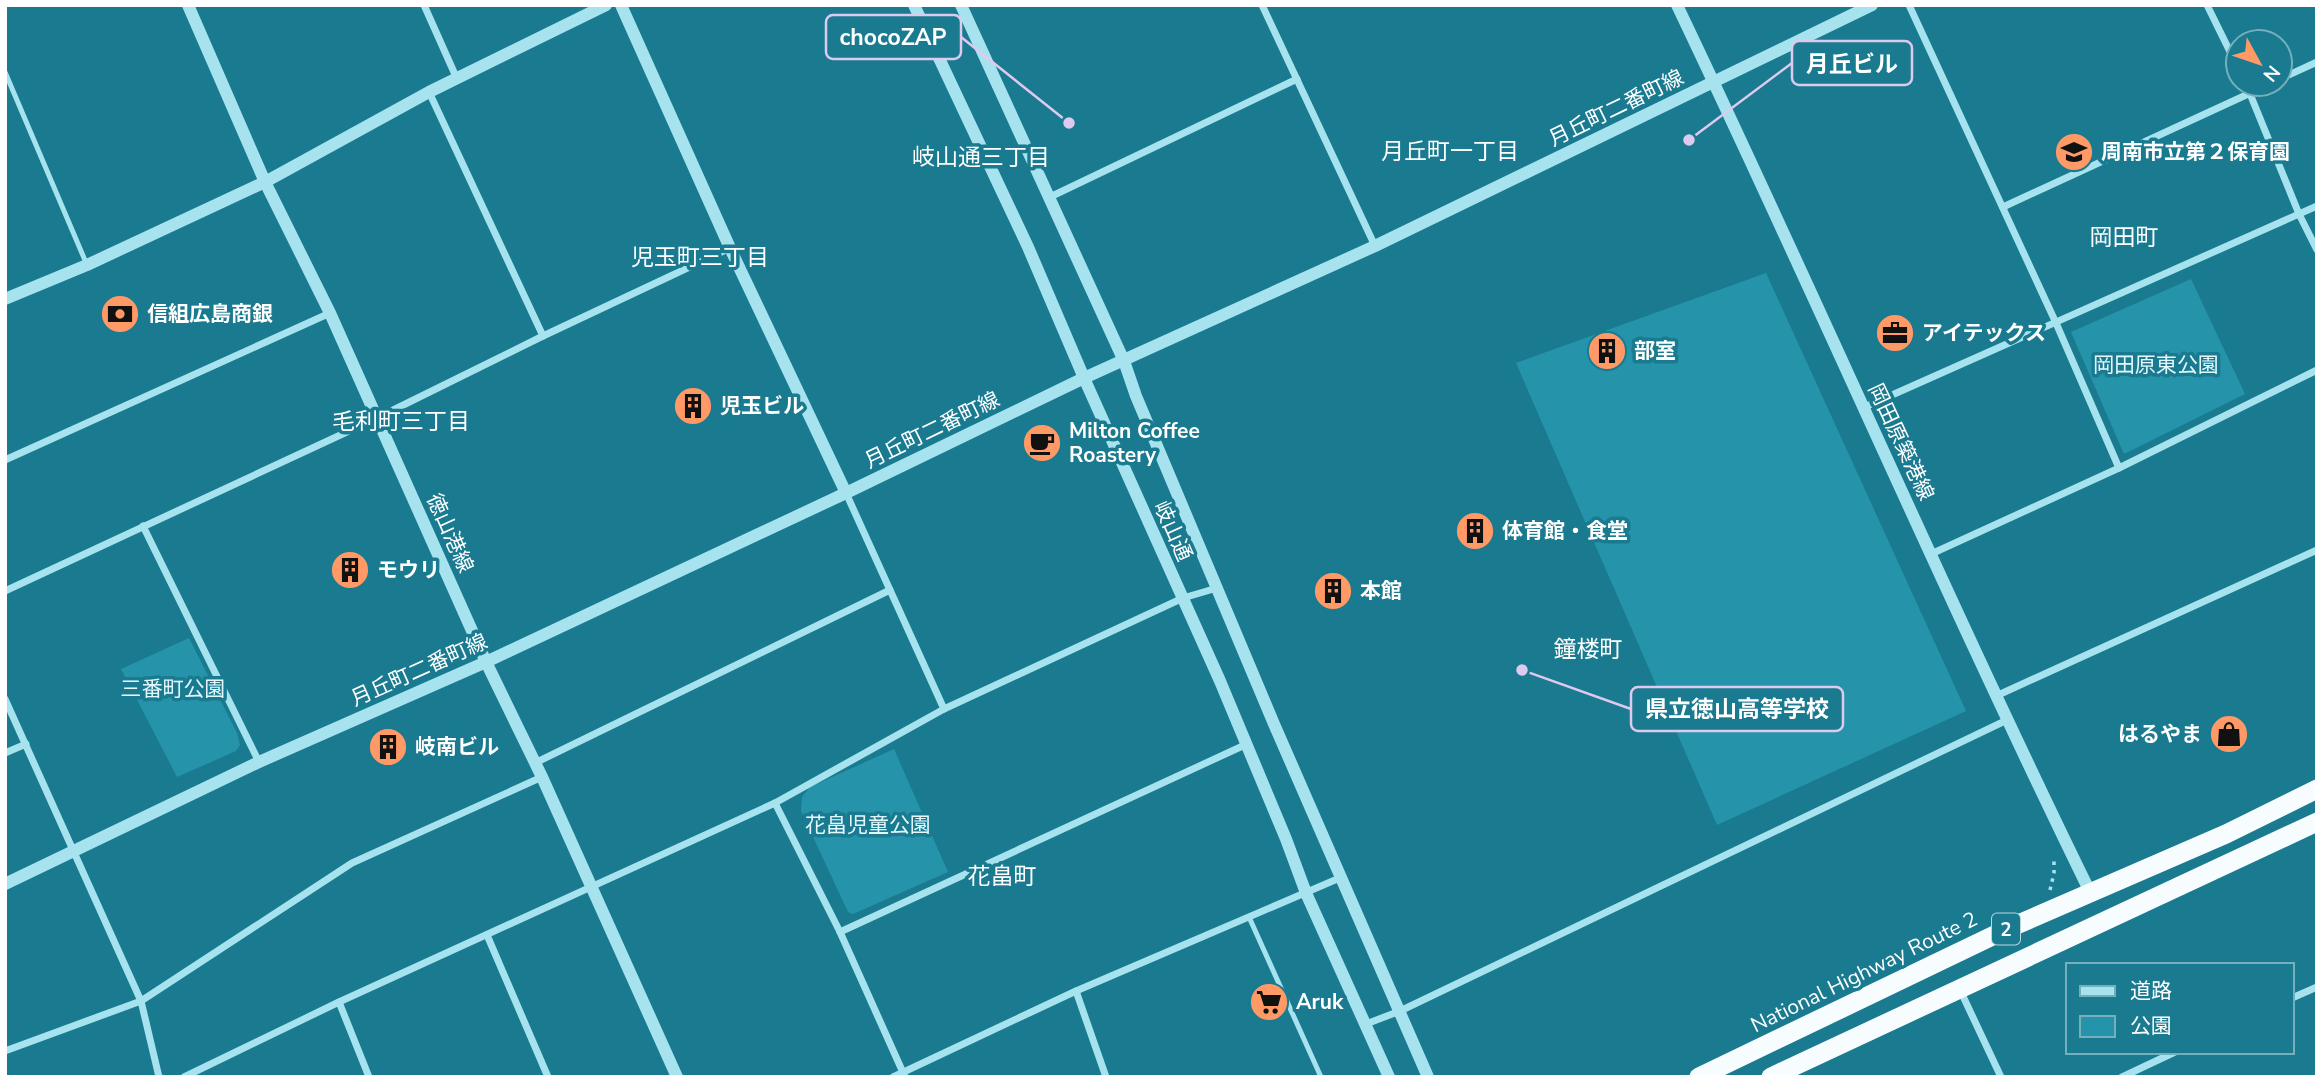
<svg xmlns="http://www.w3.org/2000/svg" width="2322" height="1082" viewBox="0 0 2322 1082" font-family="'Nunito Sans','Noto Sans JP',sans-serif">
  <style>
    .green { fill: #2594ab }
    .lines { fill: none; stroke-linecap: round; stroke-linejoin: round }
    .path { stroke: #a7e3ef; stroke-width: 3.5; stroke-dasharray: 3.5 5; stroke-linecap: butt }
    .service { stroke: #a7e3ef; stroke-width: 5 }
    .minor { stroke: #a7e3ef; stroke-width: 7 }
    .tertiary { stroke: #a7e3ef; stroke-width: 12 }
    .trunk { stroke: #f7fdff; stroke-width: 19 }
    .labels { text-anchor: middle; stroke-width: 7; stroke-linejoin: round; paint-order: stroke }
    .shield { fill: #197a90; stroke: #bad7de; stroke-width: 2 }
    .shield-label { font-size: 19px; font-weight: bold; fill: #fff }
    .street-label { font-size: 21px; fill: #fff; stroke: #197a90 }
    .poi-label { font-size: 21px; font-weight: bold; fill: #fff; stroke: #197a90; text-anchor: start }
    .park-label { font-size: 21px; fill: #e2f8fd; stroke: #197a90 }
    .neighbourhood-label { font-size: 23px; fill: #fff; stroke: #197a90 }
    .leader { fill: none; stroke: #decaef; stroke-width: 2.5 }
    .callout-dot { fill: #decaef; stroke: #197a90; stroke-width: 2.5 }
    .callout { fill: #197a90; stroke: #decaef; stroke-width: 2.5 }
    .callout-label { font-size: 23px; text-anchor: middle; font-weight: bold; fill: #fff }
  </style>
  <rect width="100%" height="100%" fill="#197a90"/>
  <g class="green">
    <path d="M 1766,273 L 1966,711 L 1717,825 L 1516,363 Z"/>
    <path d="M 2191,279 L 2245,394 L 2124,454 L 2071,332 Z"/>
    <path d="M 189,638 L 237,733 L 240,745 L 236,751 L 177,777 L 121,669 Z"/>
    <path d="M 894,749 L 948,872 L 853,914 L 848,912 L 801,811 L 802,797 L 810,787 Z"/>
  </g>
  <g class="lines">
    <path class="path" d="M 2050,890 L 2054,873 L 2054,857"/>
    <g class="service">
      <path d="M 5,72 L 87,265"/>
      <path d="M 1249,917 L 1321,1077"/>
    </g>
    <g class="minor">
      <path d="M 424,5 L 457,79"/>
      <path d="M 1262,5 L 1375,246"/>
      <path d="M 1909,5 L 2056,323 L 2119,468"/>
      <path d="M 2207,5 L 2238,68"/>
      <path d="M 2280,79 L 2317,62"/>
      <path d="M 2246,84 L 2299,214 L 2317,250"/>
      <path d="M 429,92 L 543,336"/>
      <path d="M 1050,197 L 1297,79"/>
      <path d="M 2003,207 L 2270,84"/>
      <path d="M 1865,407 L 2317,206"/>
      <path d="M 5,460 L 330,313"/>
      <path d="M 846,493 L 944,709"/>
      <path d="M 143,526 L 259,762"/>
      <path d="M 1931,554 L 2119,468 L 2317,370"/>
      <path d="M 5,591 L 377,418 L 543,336 L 730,248"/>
      <path d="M 1996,696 L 2317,550"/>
      <path d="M 5,699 L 141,1001 L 159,1077"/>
      <path d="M 5,753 L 26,744"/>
      <path d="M 535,763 L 890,590"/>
      <path d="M 775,803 L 840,932 L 905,1077"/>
      <path d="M 840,932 L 1247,744"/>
      <path d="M 487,935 L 548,1077"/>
      <path d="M 1076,991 L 1106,1077"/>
      <path d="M 1961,992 L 2001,1077"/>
      <path d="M 2292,998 L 2317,987"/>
      <path d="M 339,1002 L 369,1077"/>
      <path d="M 1366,1024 L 1400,1011 L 2007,720"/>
      <path d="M 5,1051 L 141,1001 L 352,863 L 542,777"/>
      <path d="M 184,1077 L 339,1002 L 775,803 L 944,709 L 1183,598 L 1217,588"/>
      <path d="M 893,1077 L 1076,991 L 1342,877"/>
      <path d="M 2122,1077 L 2175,1052"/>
    </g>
    <g class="tertiary">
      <path d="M 188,5 L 265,182 L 330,313 L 486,662 L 542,777 L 677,1077"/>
      <path d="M 621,5 L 730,248 L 846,493"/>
      <path d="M 914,5 L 1028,247 L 1084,378 L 1220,681 L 1286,839 L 1306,893 L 1389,1077"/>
      <path d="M 961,5 L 1124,361 L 1136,396 L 1274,724 L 1428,1077"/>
      <path d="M 1677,5 C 1818,300 1947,600 2091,894"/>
      <path d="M 5,299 L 87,265 L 265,182 L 429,92 L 606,5"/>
      <path d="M 5,884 L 259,762 L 486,662 L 846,493 L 1084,378 L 1375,246 L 1872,5"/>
    </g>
    <g class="trunk">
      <path d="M 1699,1077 L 2007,929 L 2226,834 L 2317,789"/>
      <path d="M 1771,1077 L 2317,822"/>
    </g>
  </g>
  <defs>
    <g id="school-disc" transform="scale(2.0125)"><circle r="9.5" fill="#ff9965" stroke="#197a90"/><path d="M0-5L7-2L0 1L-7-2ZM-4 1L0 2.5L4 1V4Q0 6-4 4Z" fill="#111"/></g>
    <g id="bank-disc" transform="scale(2.0125)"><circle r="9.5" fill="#ff9965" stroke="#197a90"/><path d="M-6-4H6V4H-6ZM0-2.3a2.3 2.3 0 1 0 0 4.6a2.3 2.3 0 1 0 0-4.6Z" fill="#111"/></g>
    <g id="office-disc" transform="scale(2.0125)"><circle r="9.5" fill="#ff9965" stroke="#197a90"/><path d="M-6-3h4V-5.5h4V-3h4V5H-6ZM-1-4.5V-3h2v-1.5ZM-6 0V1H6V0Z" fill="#111"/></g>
    <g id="building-disc" transform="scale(2.0125)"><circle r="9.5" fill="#ff9965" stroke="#197a90"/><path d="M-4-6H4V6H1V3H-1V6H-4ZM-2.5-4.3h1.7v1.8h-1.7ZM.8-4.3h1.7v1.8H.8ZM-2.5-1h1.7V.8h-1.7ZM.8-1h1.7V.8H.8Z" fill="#111"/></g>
    <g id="cafe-disc" transform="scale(2.0125)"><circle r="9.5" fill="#ff9965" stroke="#197a90"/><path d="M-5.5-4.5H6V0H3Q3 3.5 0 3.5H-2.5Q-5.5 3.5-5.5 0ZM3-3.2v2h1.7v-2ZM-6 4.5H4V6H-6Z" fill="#111"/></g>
    <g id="shop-disc" transform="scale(2.0125)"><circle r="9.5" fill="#ff9965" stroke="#197a90"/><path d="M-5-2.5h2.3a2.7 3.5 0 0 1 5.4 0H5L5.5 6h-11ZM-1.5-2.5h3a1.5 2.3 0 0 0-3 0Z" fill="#111"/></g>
    <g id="supermarket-disc" transform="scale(2.0125)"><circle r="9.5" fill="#ff9965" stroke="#197a90"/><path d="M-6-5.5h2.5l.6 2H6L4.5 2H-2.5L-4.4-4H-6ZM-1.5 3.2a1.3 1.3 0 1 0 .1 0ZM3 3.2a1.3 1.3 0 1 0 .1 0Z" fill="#111"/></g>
  </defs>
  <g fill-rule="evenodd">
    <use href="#school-disc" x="2074" y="152"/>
    <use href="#bank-disc" x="120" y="314"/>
    <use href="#office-disc" x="1895" y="333"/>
    <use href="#building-disc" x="1607" y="351"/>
    <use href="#building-disc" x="693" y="406"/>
    <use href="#cafe-disc" x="1042" y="443"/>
    <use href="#building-disc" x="1475" y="531"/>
    <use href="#building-disc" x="350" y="570"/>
    <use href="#building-disc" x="1333" y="591"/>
    <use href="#shop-disc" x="2229" y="734"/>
    <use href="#building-disc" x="388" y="747"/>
    <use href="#supermarket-disc" x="1269" y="1002"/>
  </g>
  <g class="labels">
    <rect class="shield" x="1992" y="913.5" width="28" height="31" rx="5"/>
    <g class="shield-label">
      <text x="2006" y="936">2</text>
    </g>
    <g class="street-label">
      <text transform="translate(1616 108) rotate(-26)" y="7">月丘町二番町線</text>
      <text transform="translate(932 430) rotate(-26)" y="7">月丘町二番町線</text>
      <text transform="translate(1901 442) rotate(65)" y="7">岡田原築港線</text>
      <text transform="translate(1173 531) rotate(66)" y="7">岐山通</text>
      <text transform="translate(450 533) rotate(66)" y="7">徳山港線</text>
      <text transform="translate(419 670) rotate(-24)" y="7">月丘町二番町線</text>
      <text transform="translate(1864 972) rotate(-26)" y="7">National Highway Route 2</text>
    </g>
    <g class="poi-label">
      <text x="2101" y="159">周南市立第２保育園</text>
      <text x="147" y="321">信組広島商銀</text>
      <text x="1922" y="340">アイテックス</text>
      <text x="1634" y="358">部室</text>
      <text x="720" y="413">児玉ビル</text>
      <text x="1069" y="438">Milton Coffee<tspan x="1069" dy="24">Roastery</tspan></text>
      <text x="1502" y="538">体育館・食堂</text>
      <text x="377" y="577">モウリ</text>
      <text x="1360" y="598">本館</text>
      <text x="2202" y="741" text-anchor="end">はるやま</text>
      <text x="415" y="754">岐南ビル</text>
      <text x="1296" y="1009">Aruk</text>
    </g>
    <g class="park-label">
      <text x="2156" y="372">岡田原東公園</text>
      <text x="173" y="696">三番町公園</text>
      <text x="868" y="832">花畠児童公園</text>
    </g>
    <g class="neighbourhood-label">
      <text x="1450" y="159">月丘町一丁目</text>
      <text x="981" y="165">岐山通三丁目</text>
      <text x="2124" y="245">岡田町</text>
      <text x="700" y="265">児玉町三丁目</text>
      <text x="401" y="429">毛利町三丁目</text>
      <text x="1588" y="657">鐘楼町</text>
      <text x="1002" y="884">花畠町</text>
    </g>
  </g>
  <path class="leader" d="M1069 123L961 37M1689 140L1792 63M1522 670L1631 709"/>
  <g class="callout-dot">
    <circle cx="1069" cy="123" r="7"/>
    <circle cx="1689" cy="140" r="7"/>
    <circle cx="1522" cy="670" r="7"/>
  </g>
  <g class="callout">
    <rect x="826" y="15" width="135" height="44" rx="7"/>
    <rect x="1792" y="41" width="120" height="44" rx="7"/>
    <rect x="1631" y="687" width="212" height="44" rx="7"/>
  </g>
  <g class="callout-label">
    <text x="893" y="45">chocoZAP</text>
    <text x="1852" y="72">月丘ビル</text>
    <text x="1737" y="717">県立徳山高等学校</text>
  </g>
  <rect width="2322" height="1082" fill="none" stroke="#ffffff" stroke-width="14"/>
  <rect x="2066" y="963" width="228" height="91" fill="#197a90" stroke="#75afbc" stroke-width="2"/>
  <rect x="2080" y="986" width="35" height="10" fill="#a7e3ef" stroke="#75afbc" stroke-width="2"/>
  <text x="2130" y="998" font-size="21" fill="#ffffff">道路</text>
  <rect x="2080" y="1016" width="35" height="21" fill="#2594ab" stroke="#75afbc" stroke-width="2"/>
  <text x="2130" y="1033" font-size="21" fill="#ffffff">公園</text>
  <g transform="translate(2259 63) rotate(130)"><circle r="33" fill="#197a90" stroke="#75afbc" stroke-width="2"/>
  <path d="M0-5L12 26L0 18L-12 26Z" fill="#ff9965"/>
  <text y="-10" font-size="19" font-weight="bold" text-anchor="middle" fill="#ffffff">N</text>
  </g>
</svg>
